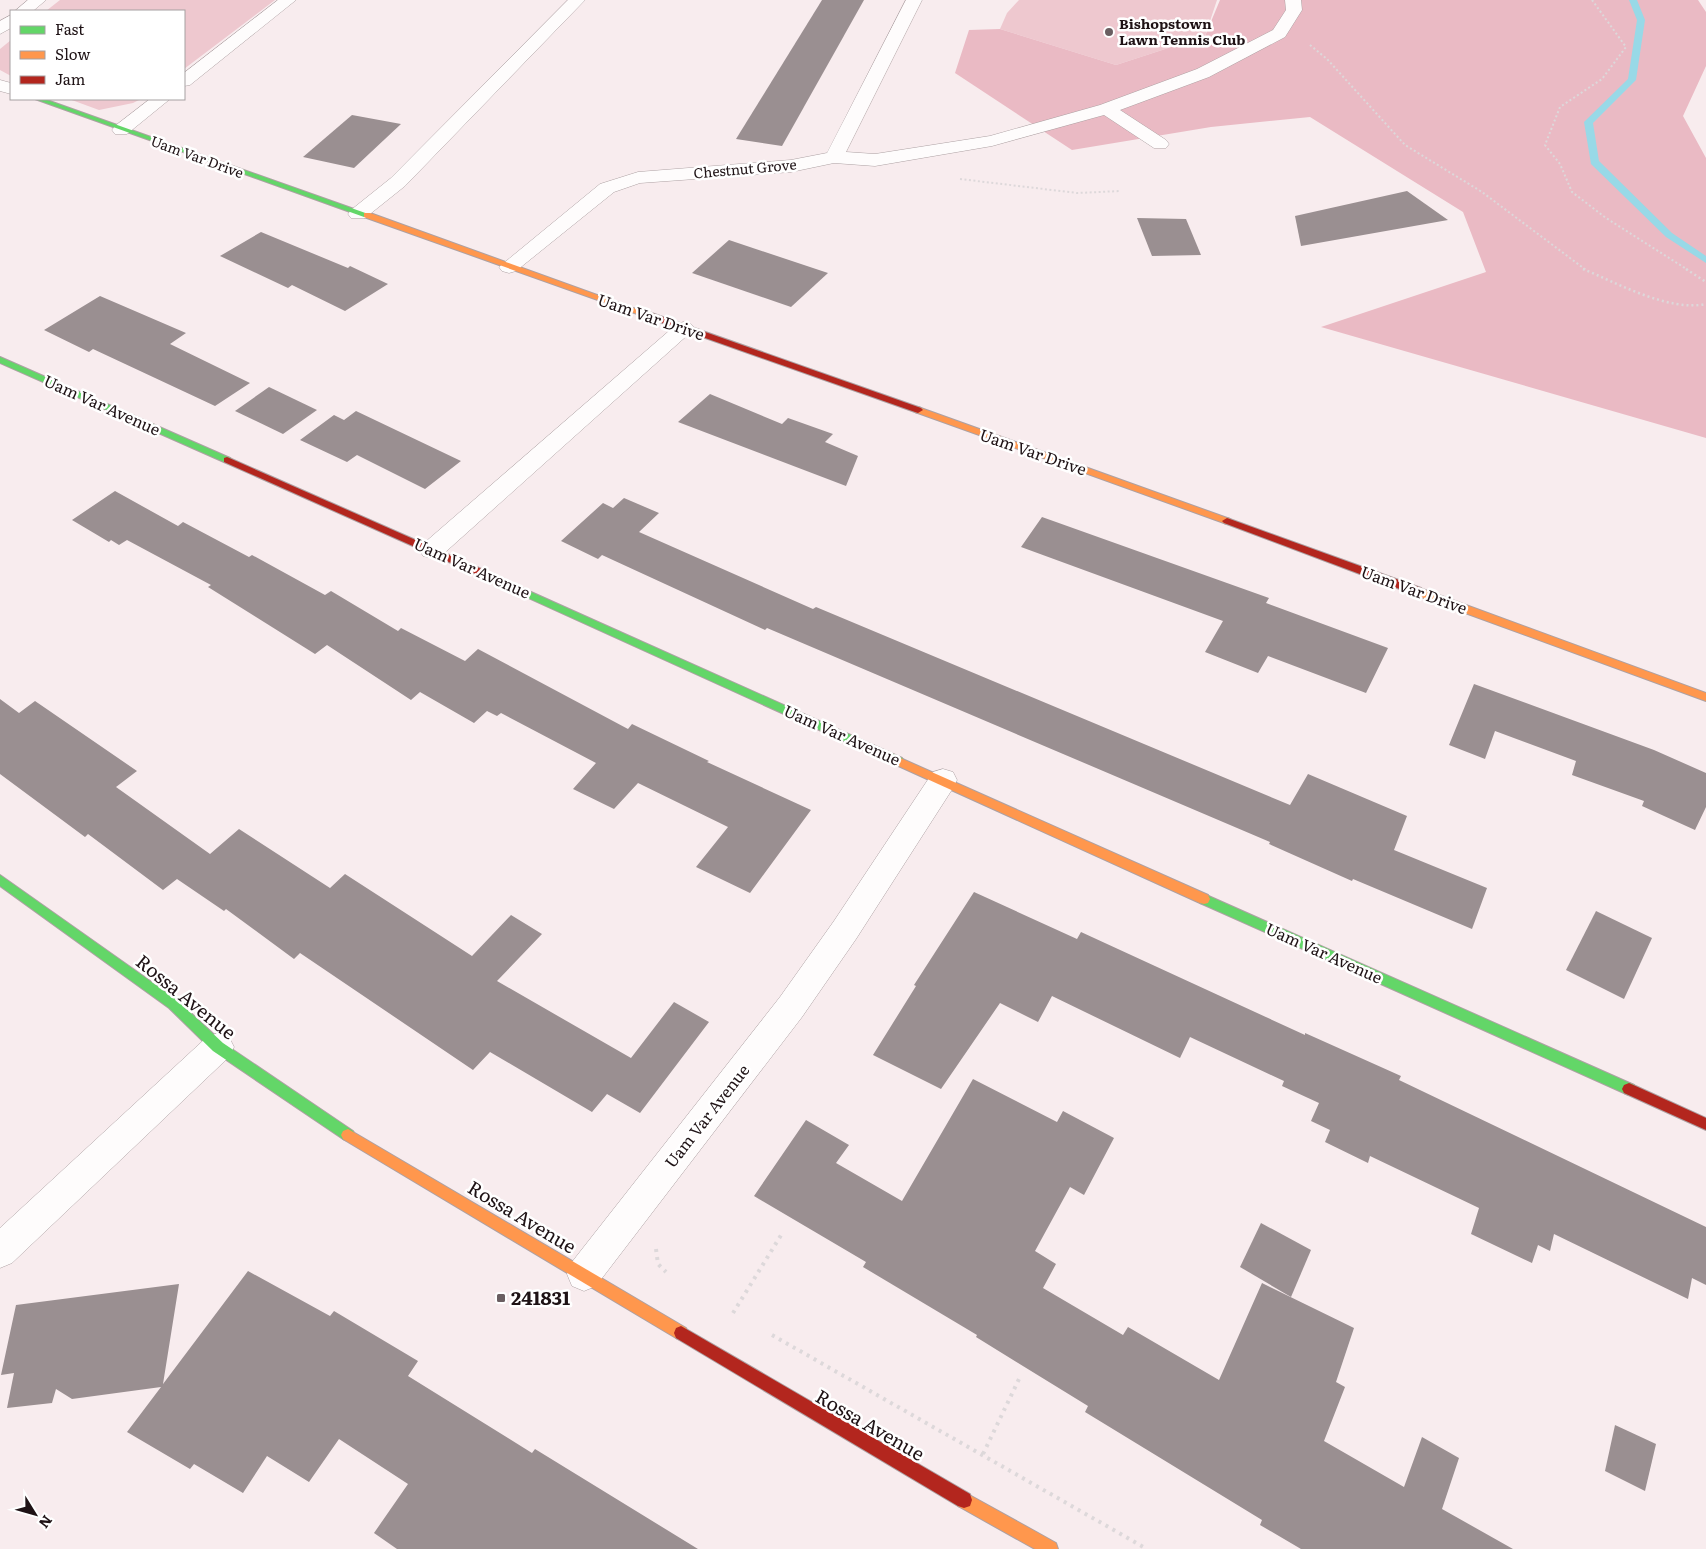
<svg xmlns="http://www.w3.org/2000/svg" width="1706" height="1549" viewBox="0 0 1706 1549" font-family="Literata,serif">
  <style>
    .green { fill: #eec8cf }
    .forest { fill: #eabac4 }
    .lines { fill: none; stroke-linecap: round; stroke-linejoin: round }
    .stream { fill: #98d9e7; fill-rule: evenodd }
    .building { fill: #9a8f91 }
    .street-casing { stroke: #ada1a3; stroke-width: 1 }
    .fast-casing { stroke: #ada1a3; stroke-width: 2 }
    .slow-casing { stroke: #ada1a3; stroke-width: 2 }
    .jam-casing { stroke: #ada1a3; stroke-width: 2 }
    .path-far2 { stroke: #ddd8da; stroke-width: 2; stroke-dasharray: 2 2.5; stroke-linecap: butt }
    .path-far1 { stroke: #ddd8da; stroke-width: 2.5; stroke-dasharray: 2 3; stroke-linecap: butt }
    .path { stroke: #ddd8da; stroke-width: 4; stroke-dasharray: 3 5; stroke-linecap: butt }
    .street { fill: #fefcfc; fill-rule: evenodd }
    .fast { fill: #63d668; fill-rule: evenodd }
    .slow { fill: #ff974d; fill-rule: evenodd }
    .jam { fill: #b3261e; fill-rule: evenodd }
    .poi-dot { fill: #6a5e61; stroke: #fff; stroke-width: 2 }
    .labels { text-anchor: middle; stroke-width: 5; stroke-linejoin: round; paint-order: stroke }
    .far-poi-label { font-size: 14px; font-weight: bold; fill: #1e1215; stroke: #fff; text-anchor: start }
    .far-street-label { font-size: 14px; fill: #1e1215; stroke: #fff }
    .street-label { font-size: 16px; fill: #1e1215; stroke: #fff }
    .near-street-label { font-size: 19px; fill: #1e1215; stroke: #fff }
    .near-poi-label { font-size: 19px; font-weight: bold; fill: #1e1215; stroke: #fff; text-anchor: start }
  </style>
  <rect width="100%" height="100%" fill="#f8ecee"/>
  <g class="green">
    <path d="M 60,0 L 275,0 L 184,69 L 184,11 L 46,11 Z"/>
    <path d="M 1019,0 L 1217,0 L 1205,36 L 1116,65 L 1000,29 L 1007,13 Z"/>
    <path d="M 11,40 L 11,76 L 0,70 L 0,49 Z"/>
    <path d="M 69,99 L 141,99 L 133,103 L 99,110 Z"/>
  </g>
  <path class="forest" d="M 1220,0 L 1698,0 L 1706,12 L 1706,66 L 1683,116 L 1706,158 L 1706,438 L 1321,327 L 1486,272 L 1463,212 L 1310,117 L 1211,127 L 1072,150 L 955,73 L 969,30 L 1000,29 L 1116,65 L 1205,36 Z"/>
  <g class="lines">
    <path class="stream" d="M 1629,0 L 1637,0 L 1645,20 L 1636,80 L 1593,123 L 1599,161 L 1672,233 L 1706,256 L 1706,263 L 1666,237 L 1591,164 L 1584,122 L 1628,79 L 1637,20 Z"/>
  </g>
  <g class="building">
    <path d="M 822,0 L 864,0 L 782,146 L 736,139 Z"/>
    <path d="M 352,115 L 401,124 L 354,168 L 303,157 Z"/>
    <path d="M 1407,191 L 1448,220 L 1301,246 L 1295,216 Z"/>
    <path d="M 1137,218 L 1186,219 L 1201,255 L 1152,256 Z"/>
    <path d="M 261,232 L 348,268 L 350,266 L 388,284 L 345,311 L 292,285 L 288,288 L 220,256 Z"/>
    <path d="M 729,240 L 828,273 L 791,307 L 692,273 Z"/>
    <path d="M 100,296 L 186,333 L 170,344 L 250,383 L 215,406 L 93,349 L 89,352 L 44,330 Z"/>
    <path d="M 269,387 L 317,410 L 283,434 L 235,411 Z"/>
    <path d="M 710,394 L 782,424 L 788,418 L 833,434 L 825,442 L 858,456 L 846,486 L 678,422 Z"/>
    <path d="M 356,411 L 461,461 L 425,489 L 357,455 L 347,462 L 300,440 L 334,415 L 344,420 Z"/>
    <path d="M 115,491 L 178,526 L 183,522 L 249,557 L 252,555 L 325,595 L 331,591 L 398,631 L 401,628 L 465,661 L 478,649 L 628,729 L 632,724 L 709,761 L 707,762 L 811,810 L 750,893 L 696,867 L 728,827 L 638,783 L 614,809 L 573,789 L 596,763 L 501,713 L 497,716 L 487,711 L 474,723 L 420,692 L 411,700 L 327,645 L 315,654 L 208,587 L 211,585 L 127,540 L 119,545 L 111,540 L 109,542 L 72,520 Z"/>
    <path d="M 624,498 L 659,513 L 639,532 L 813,609 L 816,607 L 1290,805 L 1308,774 L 1407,816 L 1394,850 L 1487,888 L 1472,929 L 1353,879 L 1352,881 L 1269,844 L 1270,842 L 767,628 L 765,630 L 602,555 L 598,559 L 561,541 L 603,503 L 613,508 Z"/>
    <path d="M 1042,517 L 1269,598 L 1266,603 L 1388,648 L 1366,693 L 1268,656 L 1258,673 L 1205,652 L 1223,621 L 1021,547 Z"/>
    <path d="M 1474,684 L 1654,750 L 1706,773 L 1706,807 L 1695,830 L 1642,806 L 1644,801 L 1572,775 L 1576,761 L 1495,731 L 1485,759 L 1449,745 Z"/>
    <path d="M 0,699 L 19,713 L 35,701 L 137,771 L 116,787 L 210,854 L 239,829 L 330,888 L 345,874 L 472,956 L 511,915 L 542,934 L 497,981 L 631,1058 L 674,1002 L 709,1022 L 640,1113 L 607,1094 L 592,1112 L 490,1052 L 473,1070 L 300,953 L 294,959 L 226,909 L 224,911 L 177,879 L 163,890 L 88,834 L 85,837 L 0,774 Z"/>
    <path d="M 974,892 L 1077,939 L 1081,932 L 1305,1035 L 1305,1033 L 1401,1076 L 1399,1080 L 1706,1227 L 1706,1285 L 1692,1278 L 1688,1299 L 1554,1234 L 1550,1251 L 1538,1245 L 1532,1263 L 1471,1234 L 1479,1208 L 1370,1156 L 1368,1163 L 1325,1142 L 1330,1130 L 1311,1121 L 1319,1103 L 1282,1086 L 1284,1081 L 1190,1037 L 1180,1058 L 1052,996 L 1038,1022 L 1000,1003 L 941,1089 L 873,1055 L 916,986 L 914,985 Z"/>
    <path d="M 1596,911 L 1652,938 L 1624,999 L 1566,970 Z"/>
    <path d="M 973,1079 L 1057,1122 L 1063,1111 L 1114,1138 L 1084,1195 L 1070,1187 L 1035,1251 L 1056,1264 L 1043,1288 L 1123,1335 L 1128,1327 L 1219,1380 L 1262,1283 L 1354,1328 L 1336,1382 L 1345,1387 L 1324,1441 L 1404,1487 L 1422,1437 L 1459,1458 L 1442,1509 L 1513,1549 L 1301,1549 L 1260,1525 L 1262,1520 L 1085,1412 L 1088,1406 L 976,1337 L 977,1335 L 863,1267 L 866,1262 L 754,1196 L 806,1120 L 849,1145 L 836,1163 L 902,1201 Z"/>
    <path d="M 1261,1223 L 1311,1250 L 1291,1297 L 1240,1267 Z"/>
    <path d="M 248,1271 L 330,1316 L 334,1311 L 418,1361 L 408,1376 L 532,1453 L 535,1449 L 698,1549 L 397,1549 L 374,1533 L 408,1484 L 339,1439 L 309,1482 L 267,1456 L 243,1493 L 194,1464 L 190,1469 L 127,1432 L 161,1387 L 72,1399 L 56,1389 L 52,1403 L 7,1408 L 14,1373 L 1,1375 L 16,1305 L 179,1284 L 163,1384 Z"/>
    <path d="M 1615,1425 L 1656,1444 L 1645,1491 L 1605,1471 Z"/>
  </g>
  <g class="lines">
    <g class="street-casing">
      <g id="street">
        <path d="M 28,0 L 46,0 L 33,11 L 15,11 Z"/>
        <path d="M 278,0 L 296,0 L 190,85 L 184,86 L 184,73 Z"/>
        <path d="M 568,0 L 585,0 L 405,186 L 365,218 L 351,218 L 348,214 L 351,210 L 391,178 Z"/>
        <path d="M 906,0 L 922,0 L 846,152 L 875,154 L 990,136 L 1100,105 L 1197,69 L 1273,30 L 1286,10 L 1285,0 L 1301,0 L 1302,10 L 1285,37 L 1209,77 L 1120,110 L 1166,140 L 1169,144 L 1166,148 L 1154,148 L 1104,115 L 992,146 L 875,166 L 834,163 L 791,172 L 640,183 L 614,192 L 516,271 L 509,273 L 502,271 L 499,267 L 600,184 L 638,172 L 791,160 L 827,153 Z"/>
        <path d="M 11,15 L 11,28 L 0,34 L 0,21 Z"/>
        <path d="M 0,80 L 11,83 L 11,94 L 0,91 Z"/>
        <path d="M 150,99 L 170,99 L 127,134 L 115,134 L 112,130 L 115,126 Z"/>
        <path d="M 684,322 L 691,324 L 694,328 L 691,332 L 441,556 L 432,558 L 423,556 L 420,550 L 423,544 L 677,324 Z"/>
        <path d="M 943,769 L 953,772 L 957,780 L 953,788 L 856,939 L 802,1017 L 596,1286 L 584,1291 L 572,1286 L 567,1274 L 572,1262 L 780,997 L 834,921 L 933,772 Z"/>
        <path d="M 218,1033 L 229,1037 L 234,1047 L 229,1057 L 12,1263 L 0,1268 L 0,1228 L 207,1037 Z"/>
      </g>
    </g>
    <g class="fast-casing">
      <g id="fast">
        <path d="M 35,99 L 44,99 L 371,215 L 364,217 Z"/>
        <path d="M 0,357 L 230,458 L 232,460 L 230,462 L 224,462 L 0,363 Z"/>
        <path d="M 482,570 L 902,758 L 904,761 L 902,764 L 894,764 L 478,575 L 477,573 L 478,571 Z"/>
        <path d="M 0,875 L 177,1000 L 223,1043 L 353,1131 L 355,1135 L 353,1139 L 348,1141 L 343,1139 L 213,1051 L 169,1008 L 0,886 Z"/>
        <path d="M 1204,894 L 1634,1085 L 1636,1089 L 1634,1093 L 1629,1095 L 1624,1093 L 1200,903 L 1198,899 L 1200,895 Z"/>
      </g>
    </g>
    <g class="slow-casing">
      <g id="slow">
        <path d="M 364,213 L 370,213 L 647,313 L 643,316 L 640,315 L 364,217 Z"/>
        <path d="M 918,407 L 1230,519 L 1232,521 L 1227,524 L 1224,523 L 915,412 L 913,410 Z"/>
        <path d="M 1417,587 L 1706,693 L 1706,701 L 1413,594 L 1412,591 Z"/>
        <path d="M 898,757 L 1208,895 L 1210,899 L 1208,903 L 1204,904 L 1200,903 L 894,764 L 892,761 L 894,758 Z"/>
        <path d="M 348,1129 L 686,1328 L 688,1333 L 686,1338 L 681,1340 L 676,1338 L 343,1139 L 341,1135 L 343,1131 Z"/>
        <path d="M 964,1492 L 1056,1543 L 1058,1549 L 1035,1549 L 958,1506 L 956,1500 L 958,1494 Z"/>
      </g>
    </g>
    <g class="jam-casing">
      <g id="jam">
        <path d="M 643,310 L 921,408 L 923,410 L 918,413 L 915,412 L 640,315 L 639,313 Z"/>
        <path d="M 227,457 L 486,571 L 487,573 L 486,575 L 478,575 L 224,462 L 224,458 Z"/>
        <path d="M 1227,518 L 1421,588 L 1422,591 L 1421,594 L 1413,594 L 1224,523 L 1222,521 Z"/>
        <path d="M 1629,1083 L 1706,1118 L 1706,1130 L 1624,1093 L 1622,1089 L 1624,1085 Z"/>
        <path d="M 681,1326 L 970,1494 L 972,1500 L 970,1506 L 964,1508 L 958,1506 L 676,1338 L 674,1333 L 676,1328 Z"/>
      </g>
    </g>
    <g class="path-far2">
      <path d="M 1592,0 L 1626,47 L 1602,79 L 1560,107 L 1545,145 L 1560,164 L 1572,192 L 1606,218 L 1688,270"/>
      <path d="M 1310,45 L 1327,59 L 1405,145 L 1482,192 L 1586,270"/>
      <path d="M 960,179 L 1077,193 L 1121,191"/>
    </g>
    <g class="path-far1">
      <path d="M 1583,269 C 1617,283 1669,312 1706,304"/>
      <path d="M 1686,269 L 1706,282"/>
    </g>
    <g class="path">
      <path d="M 656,1249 L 658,1264 L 666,1272"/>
      <path d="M 733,1313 L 783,1232"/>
      <path d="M 772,1335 L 1147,1549"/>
      <path d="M 983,1454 L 1020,1377"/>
    </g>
    <use href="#street" class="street"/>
    <use href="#fast" class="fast"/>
    <use href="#slow" class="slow"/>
    <use href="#jam" class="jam"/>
  </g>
  <g class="poi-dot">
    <circle cx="1109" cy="32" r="5"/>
    <rect x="496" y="1293" width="10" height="10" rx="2.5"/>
  </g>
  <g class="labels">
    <g class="far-poi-label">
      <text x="1119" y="29">Bishopstown<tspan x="1119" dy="16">Lawn Tennis Club</tspan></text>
    </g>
    <g class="far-street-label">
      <text transform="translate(197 157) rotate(20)" y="5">Uam Var Drive</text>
      <text transform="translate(745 169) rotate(-5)" y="5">Chestnut Grove</text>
    </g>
    <g class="street-label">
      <text transform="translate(651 317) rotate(19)" y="6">Uam Var Drive</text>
      <text transform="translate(102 405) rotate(24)" y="6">Uam Var Avenue</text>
      <text transform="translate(1033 452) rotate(19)" y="6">Uam Var Drive</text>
      <text transform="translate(472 568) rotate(24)" y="6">Uam Var Avenue</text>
      <text transform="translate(1414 590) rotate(20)" y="6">Uam Var Drive</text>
      <text transform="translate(842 735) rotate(24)" y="6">Uam Var Avenue</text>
      <text transform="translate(1324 953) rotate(24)" y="6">Uam Var Avenue</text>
      <text transform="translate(707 1116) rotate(-52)" y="6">Uam Var Avenue</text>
    </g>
    <g class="near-street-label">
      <text transform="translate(186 997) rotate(39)" y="7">Rossa Avenue</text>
      <text transform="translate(522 1217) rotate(31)" y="7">Rossa Avenue</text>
      <text transform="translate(870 1425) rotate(30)" y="7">Rossa Avenue</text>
    </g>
    <g class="near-poi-label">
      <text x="511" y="1305">241831</text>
    </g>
  </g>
  <rect x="10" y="10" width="175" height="90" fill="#ffffff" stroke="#a5a0a1"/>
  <rect x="20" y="26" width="25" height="8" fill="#63d668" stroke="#a5a0a1"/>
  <text x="55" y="35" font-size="15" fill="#1e1215">Fast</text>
  <rect x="20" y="51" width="25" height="8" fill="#ff974d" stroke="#a5a0a1"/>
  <text x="55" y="60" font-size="15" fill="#1e1215">Slow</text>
  <rect x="20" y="76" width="25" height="8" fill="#b3261e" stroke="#a5a0a1"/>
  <text x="55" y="85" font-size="15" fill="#1e1215">Jam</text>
  <g transform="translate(35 1514) rotate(127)" stroke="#ffffff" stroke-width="4" paint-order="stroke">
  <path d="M0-4L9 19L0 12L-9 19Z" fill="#1e1215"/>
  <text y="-8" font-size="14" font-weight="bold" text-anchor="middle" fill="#1e1215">N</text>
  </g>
</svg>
